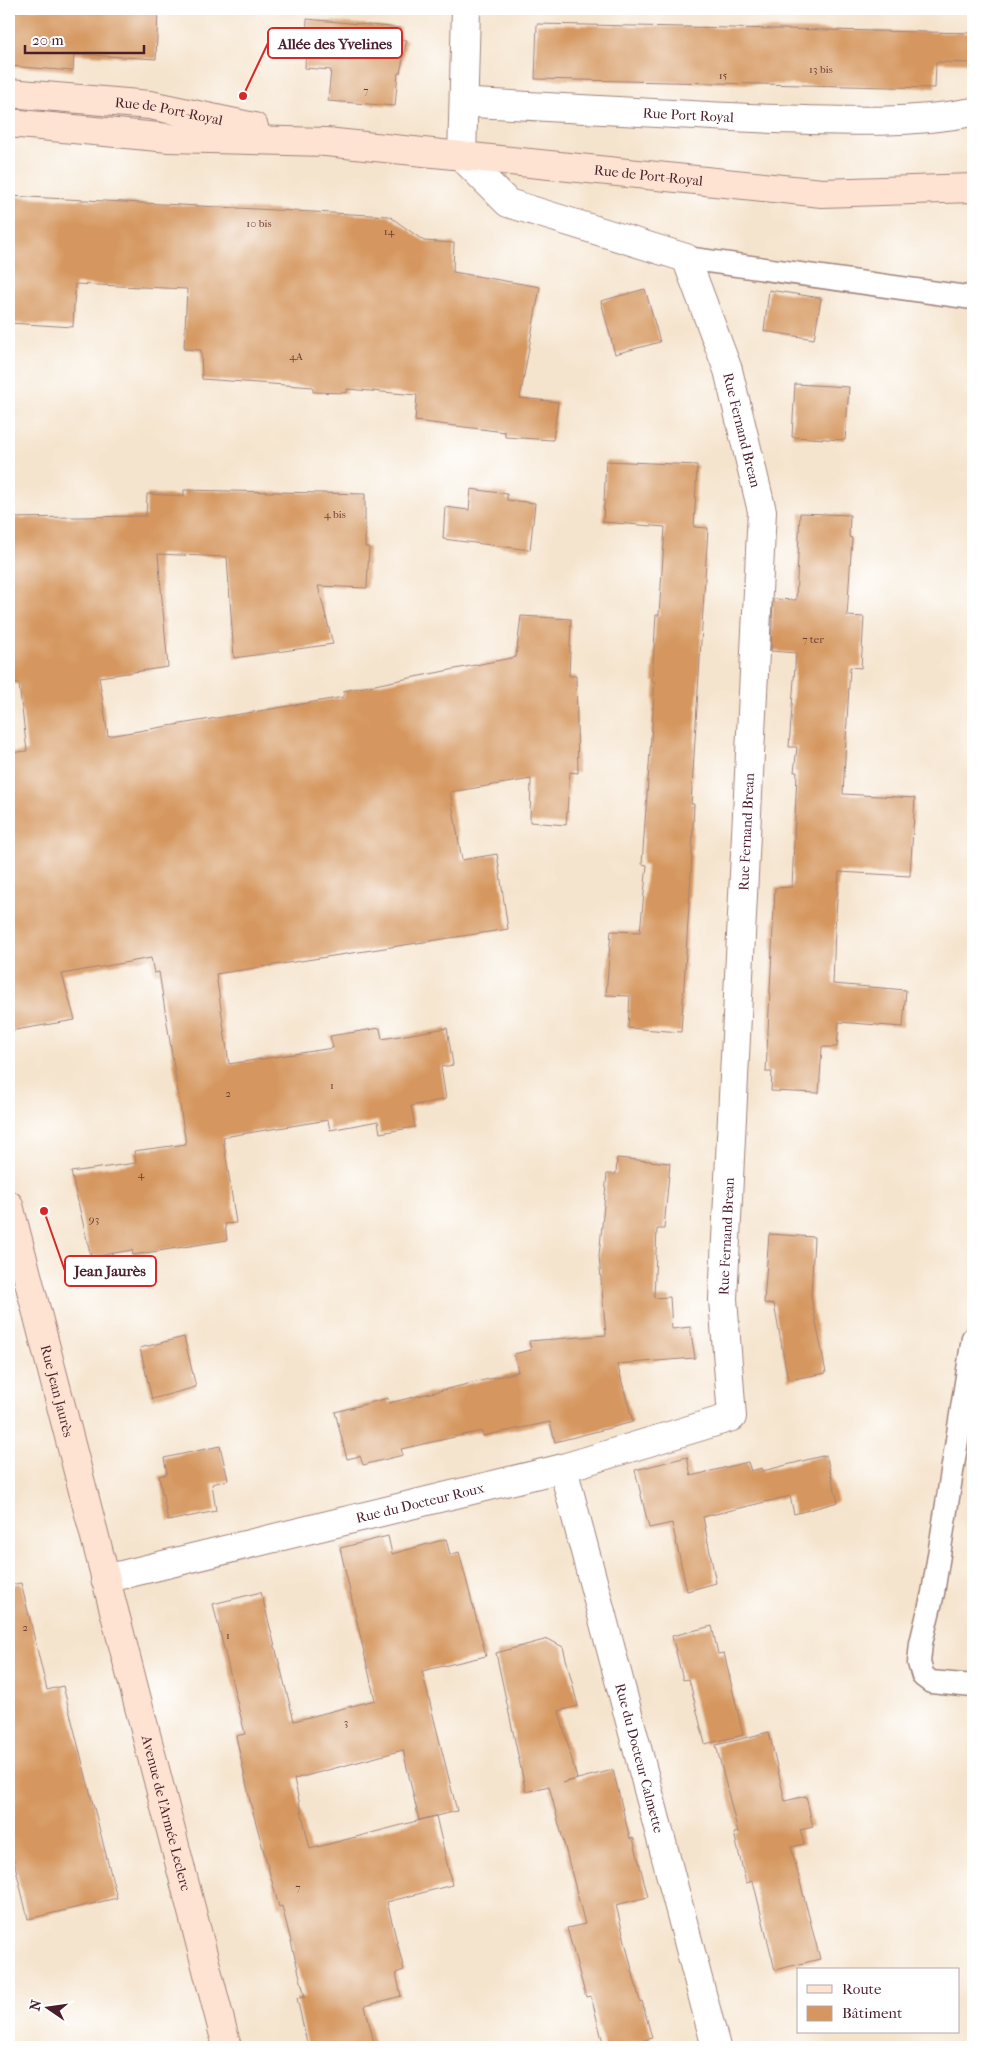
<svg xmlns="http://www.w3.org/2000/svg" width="982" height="2056" viewBox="0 0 982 2056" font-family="'IM FELL French Canon',serif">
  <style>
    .building { fill: #d5975f }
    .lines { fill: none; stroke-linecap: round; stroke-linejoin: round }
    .lane-casing { stroke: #a0827c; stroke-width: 25 }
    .street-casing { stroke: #a0827c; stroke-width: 30 }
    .secondary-casing { stroke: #a0827c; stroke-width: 30 }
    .lane { stroke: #fff; stroke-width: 22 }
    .street { stroke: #fff; stroke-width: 28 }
    .secondary { stroke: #fee3d2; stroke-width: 28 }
    .labels { text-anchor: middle; stroke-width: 5; stroke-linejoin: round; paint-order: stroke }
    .number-label { font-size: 11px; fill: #6d3d38 }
    .street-label { font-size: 14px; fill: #4a1f2b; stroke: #fff }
    .leader { fill: none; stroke: #d62828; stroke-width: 2 }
    .callout-dot { fill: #d62828; stroke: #fff; stroke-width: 2 }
    .callout { fill: #fff; stroke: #d62828; stroke-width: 2 }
    .callout-label { font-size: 15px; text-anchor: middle; font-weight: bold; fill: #4a1f2b }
  </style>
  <rect width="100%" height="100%" fill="#fff"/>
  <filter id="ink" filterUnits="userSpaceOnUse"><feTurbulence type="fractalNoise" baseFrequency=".02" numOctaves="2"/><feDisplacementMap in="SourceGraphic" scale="10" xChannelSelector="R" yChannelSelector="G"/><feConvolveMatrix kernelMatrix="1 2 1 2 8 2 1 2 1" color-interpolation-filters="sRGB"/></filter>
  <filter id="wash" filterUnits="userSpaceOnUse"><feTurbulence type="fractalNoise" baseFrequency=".0096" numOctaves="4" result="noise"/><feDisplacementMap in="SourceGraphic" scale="20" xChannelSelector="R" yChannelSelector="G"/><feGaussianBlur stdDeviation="1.12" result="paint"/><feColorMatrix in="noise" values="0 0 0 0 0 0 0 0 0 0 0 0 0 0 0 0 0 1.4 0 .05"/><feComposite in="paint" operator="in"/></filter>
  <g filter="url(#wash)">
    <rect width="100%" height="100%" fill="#f5e4cd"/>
    <g id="blocks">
      <g class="building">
        <path d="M 9,9 L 158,10 L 156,59 L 74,54 L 73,71 L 9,66 Z"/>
        <path d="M 307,19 L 401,28 L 401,39 L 407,40 L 400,73 L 398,73 L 395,106 L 328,101 L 331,70 L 305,68 Z"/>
        <path d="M 537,24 L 973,33 L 973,63 L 936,62 L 935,88 L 535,79 Z"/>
        <path d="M 9,196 L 389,216 L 424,241 L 454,243 L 453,272 L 540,287 L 520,398 L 558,402 L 553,440 L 505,437 L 505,432 L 415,421 L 417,395 L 347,389 L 347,393 L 313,392 L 313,387 L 202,379 L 201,350 L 184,349 L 187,289 L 75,284 L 73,327 L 9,323 Z"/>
        <path d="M 645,289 L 660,342 L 615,354 L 601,301 Z"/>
        <path d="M 769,290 L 821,298 L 814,339 L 764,331 Z"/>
        <path d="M 795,384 L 849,387 L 845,440 L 792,437 Z"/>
        <path d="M 606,461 L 697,465 L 694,527 L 708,528 L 691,804 L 694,804 L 691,874 L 681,1032 L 628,1028 L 630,996 L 606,995 L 611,931 L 640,932 L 647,865 L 642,864 L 655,682 L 652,681 L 656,615 L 659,615 L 665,527 L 603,522 Z"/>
        <path d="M 471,489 L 507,494 L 507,500 L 535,503 L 530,550 L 443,539 L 445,507 L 469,510 Z"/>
        <path d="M 184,490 L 365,494 L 365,547 L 369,547 L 367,588 L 318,586 L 333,644 L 234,658 L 227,557 L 158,554 L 168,667 L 99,677 L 108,736 L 344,697 L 344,691 L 516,657 L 521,616 L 571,619 L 569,676 L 576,676 L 578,773 L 570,772 L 566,825 L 530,822 L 531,779 L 450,792 L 462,860 L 497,854 L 508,929 L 216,974 L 229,1064 L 333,1048 L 330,1036 L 380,1028 L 382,1039 L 447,1028 L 453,1065 L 441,1067 L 446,1099 L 411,1106 L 415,1127 L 380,1133 L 378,1121 L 330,1130 L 328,1120 L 223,1137 L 236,1223 L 225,1224 L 227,1240 L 133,1255 L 132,1250 L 91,1257 L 71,1172 L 136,1163 L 134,1151 L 186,1144 L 159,972 L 154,973 L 151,958 L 62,974 L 75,1020 L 9,1031 L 9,753 L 27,751 L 19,684 L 9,684 L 9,518 L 146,516 L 147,494 L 184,496 Z"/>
        <path d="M 800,513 L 850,515 L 849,537 L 852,538 L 847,616 L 864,617 L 861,668 L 850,667 L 843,794 L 915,798 L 910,876 L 839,872 L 835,928 L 833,984 L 906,990 L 903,1027 L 839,1022 L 837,1047 L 822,1047 L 819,1093 L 771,1091 L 772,1072 L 766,1072 L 775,888 L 792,887 L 797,772 L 794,772 L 797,747 L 789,747 L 796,653 L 771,651 L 773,599 L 796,600 Z"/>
        <path d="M 617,1158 L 670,1163 L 664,1229 L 657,1229 L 654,1298 L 670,1297 L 672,1329 L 690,1327 L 695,1358 L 617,1364 L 633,1422 L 555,1442 L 550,1422 L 483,1436 L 481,1431 L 401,1449 L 403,1455 L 363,1465 L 360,1456 L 347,1459 L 335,1412 L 388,1398 L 389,1403 L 518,1372 L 514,1354 L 531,1350 L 529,1341 L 606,1335 L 599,1256 L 607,1174 L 616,1174 Z"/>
        <path d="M 769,1234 L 814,1237 L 811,1297 L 826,1373 L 788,1380 L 774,1304 L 764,1303 Z"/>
        <path d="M 184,1337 L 196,1387 L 152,1399 L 140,1348 Z"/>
        <path d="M 220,1446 L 228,1480 L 212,1484 L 216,1511 L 168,1521 L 159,1476 L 167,1474 L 164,1458 Z"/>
        <path d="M 826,1455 L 838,1502 L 794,1514 L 790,1496 L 703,1517 L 716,1583 L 687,1591 L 672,1523 L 649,1528 L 635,1470 L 687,1457 L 691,1476 L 748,1462 L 751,1471 L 762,1468 L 763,1471 Z"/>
        <path d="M 388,1536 L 392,1554 L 446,1539 L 450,1555 L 459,1552 L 486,1656 L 422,1671 L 457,1811 L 419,1820 L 403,1750 L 294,1779 L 310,1849 L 436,1816 L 452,1885 L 387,1902 L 404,1970 L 396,1973 L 401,1996 L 365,2006 L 375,2047 L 308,2047 L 297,1998 L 305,1997 L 282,1906 L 279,1907 L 251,1805 L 236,1736 L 245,1734 L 213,1604 L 261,1592 L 294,1721 L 375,1700 L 340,1548 Z"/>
        <path d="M 21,1583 L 47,1690 L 63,1686 L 117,1898 L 28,1919 L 9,1840 L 9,1585 Z"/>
        <path d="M 712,1626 L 718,1654 L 724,1653 L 743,1735 L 705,1744 L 689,1679 L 683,1680 L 672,1636 Z"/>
        <path d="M 548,1639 L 563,1647 L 578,1706 L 559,1711 L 577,1779 L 562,1783 L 613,1770 L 630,1839 L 633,1838 L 648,1897 L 616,1905 L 640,2002 L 642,2001 L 652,2038 L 614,2047 L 604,2047 L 591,1996 L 586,1997 L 567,1928 L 585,1924 L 549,1786 L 526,1792 L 496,1653 Z"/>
        <path d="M 769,1732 L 785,1801 L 806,1796 L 813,1827 L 800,1830 L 804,1844 L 791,1847 L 820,1959 L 775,1970 L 753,1881 L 746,1883 L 734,1833 L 738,1832 L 716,1745 Z"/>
      </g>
    </g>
  </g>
  <g filter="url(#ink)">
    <use href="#blocks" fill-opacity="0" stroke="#a0827c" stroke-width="1"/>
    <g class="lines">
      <g class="lane-casing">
        <g id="lane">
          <path d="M 686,258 L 973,298"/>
          <path d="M 973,1338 L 933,1593 L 921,1643 L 919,1663 L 923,1676 L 931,1682 L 973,1686"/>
        </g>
      </g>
      <g class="street-casing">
        <g id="street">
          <path id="s1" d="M 464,98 L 473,103 C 574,108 675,115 776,119 C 842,121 909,124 973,112"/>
          <path id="s2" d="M 563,1468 L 716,2047"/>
          <path id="s3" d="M 105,1579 L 563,1468 L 732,1417 L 723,1299 L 762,511 L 728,370 L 686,258 L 508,203 L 462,157 L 466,9"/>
        </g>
      </g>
      <g class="secondary-casing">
        <g id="secondary">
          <path id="s4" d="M 9,93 L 150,105 L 254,127"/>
          <path id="s5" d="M 9,123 L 169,138 L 326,142 L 822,193 L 973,188"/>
          <path id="s6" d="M 9,1205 L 227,2047"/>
        </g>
      </g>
      <use href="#lane" class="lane"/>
      <use href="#street" class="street"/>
      <use href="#secondary" class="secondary"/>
    </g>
  </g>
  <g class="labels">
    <g class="number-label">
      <text x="821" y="73">13 bis</text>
      <text x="723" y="79">15</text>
      <text x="366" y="94">7</text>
      <text x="259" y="227">10 bis</text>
      <text x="389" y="235">14</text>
      <text x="296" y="360">4A</text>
      <text x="335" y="518">4 bis</text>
      <text x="813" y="643">7 ter</text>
      <text x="332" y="1089">1</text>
      <text x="228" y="1097">2</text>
      <text x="141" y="1178">4</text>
      <text x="94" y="1223">93</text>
      <text x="25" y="1631">2</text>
      <text x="228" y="1639">1</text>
      <text x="346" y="1726">3</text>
      <text x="298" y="1891">7</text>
    </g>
    <g class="street-label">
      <text dy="5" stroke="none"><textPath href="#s4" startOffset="161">Rue de Port-Royal</textPath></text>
      <text dy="5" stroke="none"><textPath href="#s1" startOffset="226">Rue Port Royal</textPath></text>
      <text dy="5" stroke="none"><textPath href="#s5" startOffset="642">Rue de Port-Royal</textPath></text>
      <text transform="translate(742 430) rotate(76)" y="5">Rue Fernand Brean</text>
      <text dy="5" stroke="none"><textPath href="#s3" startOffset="1234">Rue Fernand Brean</textPath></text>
      <text dy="5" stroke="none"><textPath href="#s3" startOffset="829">Rue Fernand Brean</textPath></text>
      <text dy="5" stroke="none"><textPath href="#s6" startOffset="192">Rue Jean Jaurès</textPath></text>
      <text dy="5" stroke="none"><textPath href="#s3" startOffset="324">Rue du Docteur Roux</textPath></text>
      <text dy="5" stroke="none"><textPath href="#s2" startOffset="300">Rue du Docteur Calmette</textPath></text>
      <text dy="5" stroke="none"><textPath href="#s6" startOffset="628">Avenue de l'Armée Leclerc</textPath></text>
    </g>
  </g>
  <path class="leader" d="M243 96L268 43M44 1211L65 1271"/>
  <g class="callout-dot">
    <circle cx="243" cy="96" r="5"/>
    <circle cx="44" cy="1211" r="5"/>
  </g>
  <g class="callout">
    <rect x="268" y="28" width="134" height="30" rx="5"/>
    <rect x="65" y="1256" width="91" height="30" rx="5"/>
  </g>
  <g class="callout-label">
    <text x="335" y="49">Allée des Yvelines</text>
    <text x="110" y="1276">Jean Jaurès</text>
  </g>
  <rect width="982" height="2056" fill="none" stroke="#fff" stroke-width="30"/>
  <rect x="797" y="1968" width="162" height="65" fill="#ffffff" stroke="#b7a5aa"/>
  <rect x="807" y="1985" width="25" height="8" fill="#fee3d2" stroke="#b7a5aa"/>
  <text x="842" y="1994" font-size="15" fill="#4a1f2b">Route</text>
  <rect x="807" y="2006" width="25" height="15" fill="#d5975f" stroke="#b7a5aa"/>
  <text x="842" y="2018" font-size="15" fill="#4a1f2b">Bâtiment</text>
  <g transform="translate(48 2008) rotate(283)" stroke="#ffffff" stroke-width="4" paint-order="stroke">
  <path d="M0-4L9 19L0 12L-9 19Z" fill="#4a1f2b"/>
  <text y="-8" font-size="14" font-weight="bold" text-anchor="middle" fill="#4a1f2b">N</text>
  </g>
  <path d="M25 45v8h119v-8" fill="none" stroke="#4a1f2b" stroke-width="2.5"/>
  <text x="32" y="45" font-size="15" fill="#4a1f2b" stroke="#ffffff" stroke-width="4" paint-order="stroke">20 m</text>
</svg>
